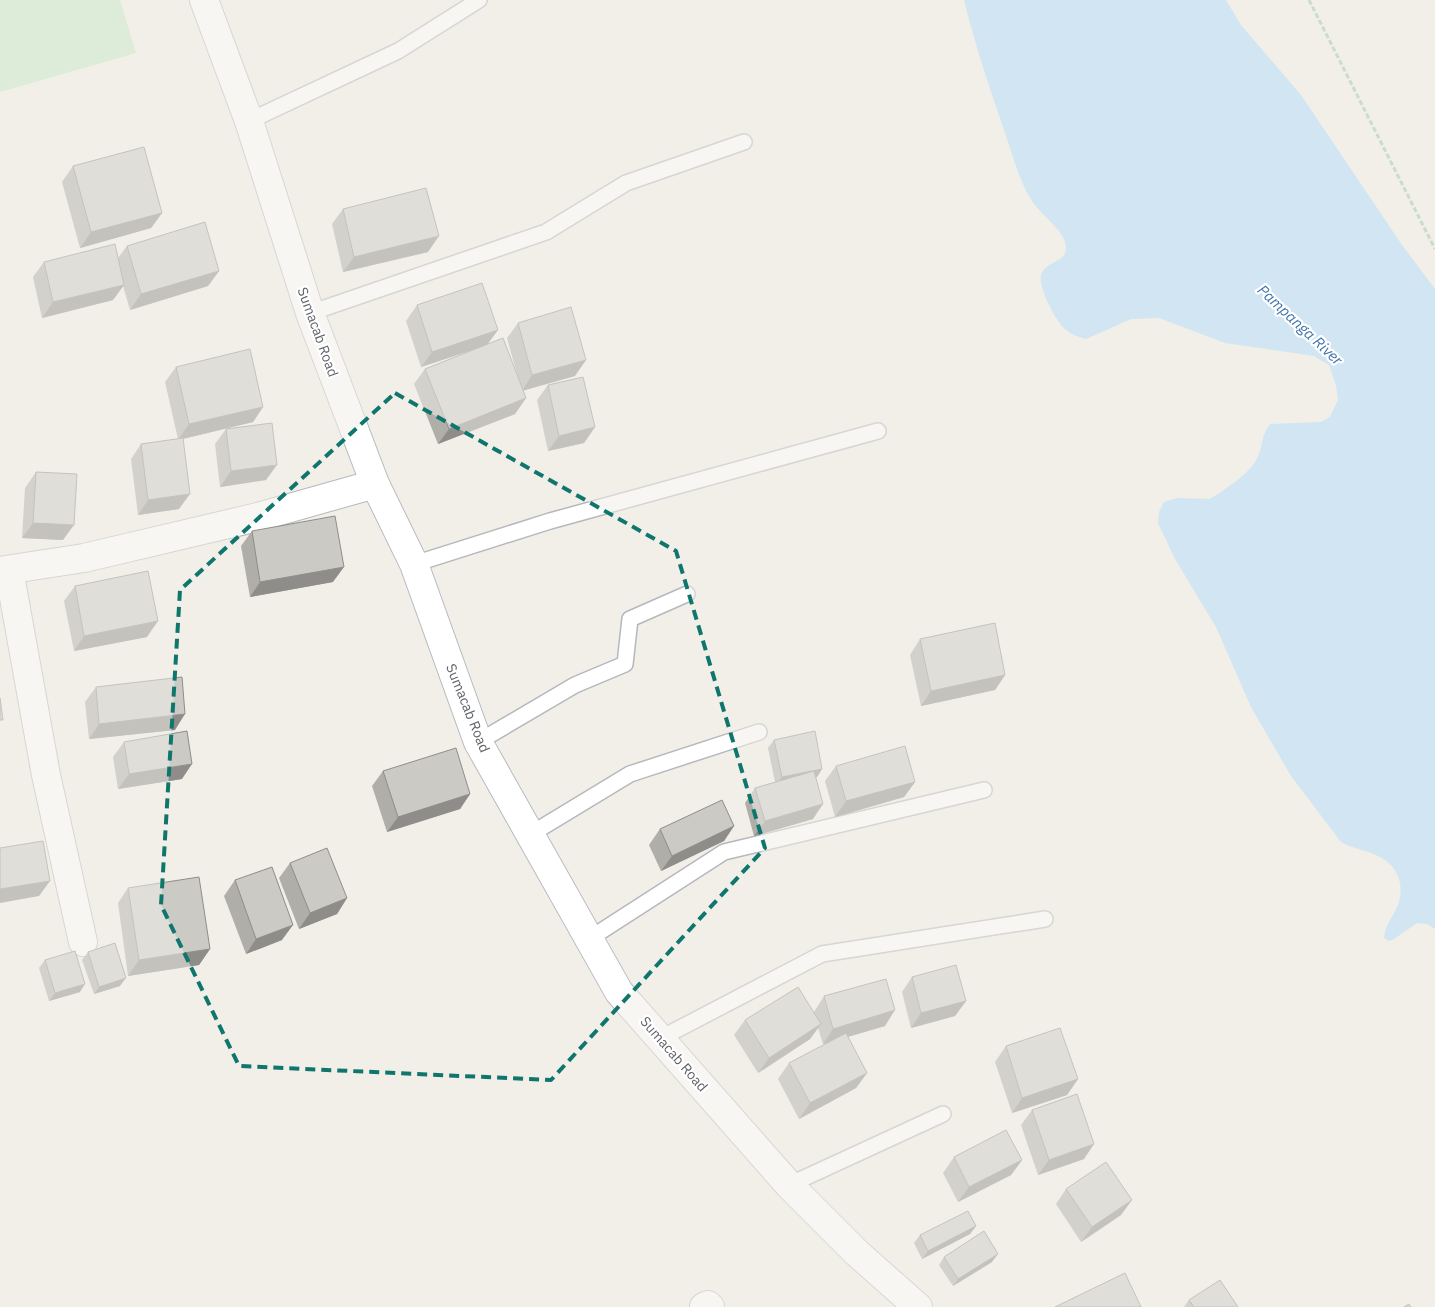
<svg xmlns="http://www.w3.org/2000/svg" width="1435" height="1307" viewBox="0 0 1435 1307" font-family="'IBM Plex Sans',sans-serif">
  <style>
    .green { fill: #c5e8c5 }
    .water { fill: #aadaff }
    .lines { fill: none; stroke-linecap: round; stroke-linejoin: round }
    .service-casing { stroke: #b5b8bc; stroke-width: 18 }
    .minor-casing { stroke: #b5b8bc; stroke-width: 30 }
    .secondary-casing { stroke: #b6babf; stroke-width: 30 }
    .path { stroke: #9cc7a9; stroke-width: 3; stroke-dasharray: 5 2.5; stroke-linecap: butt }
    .service { stroke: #fff; stroke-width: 15 }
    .minor { stroke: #fff; stroke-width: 28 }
    .secondary { stroke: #fff; stroke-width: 28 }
    .wall { fill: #afaea9 }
    .shaded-wall { fill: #8f8d8a }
    .building { fill: #cccac5; stroke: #8f8d8a }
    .marked { fill: none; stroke: #0f766e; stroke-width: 4; stroke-dasharray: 10 6; stroke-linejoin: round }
    .labels { text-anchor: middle; stroke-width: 4.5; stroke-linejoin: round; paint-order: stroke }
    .street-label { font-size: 14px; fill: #5f6368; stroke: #fff }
    .water-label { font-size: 15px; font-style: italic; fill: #4174aa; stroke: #fff }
  </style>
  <rect width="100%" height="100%" fill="#f1efe8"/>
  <path class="green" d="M 0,0 L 120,0 L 136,53 L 0,92 Z"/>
  <path class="water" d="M 964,0 L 1226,0 L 1241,25 L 1301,95 L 1402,245 L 1435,289 L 1435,929 L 1427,924 L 1417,923 L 1394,939 L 1389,941 L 1384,938 C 1385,925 1393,917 1398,905 C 1405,885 1398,865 1378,856 C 1367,850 1353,849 1341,842 L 1291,776 L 1251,707 L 1216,627 L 1175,559 L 1158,523 L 1159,512 L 1164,502 L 1177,498 L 1210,499 C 1226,489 1253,472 1259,454 C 1264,440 1261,437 1270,424 L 1321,422 L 1330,417 L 1338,400 L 1336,385 L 1329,365 L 1314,356 L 1225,343 L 1159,318 L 1131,319 L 1086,339 C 1078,337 1071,334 1065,329 C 1056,322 1038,287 1041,275 C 1046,259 1071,264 1065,242 C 1061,227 1038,213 1030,198 C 1018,177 1012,153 1004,130 C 989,87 975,44 964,0 Z"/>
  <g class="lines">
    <g class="service-casing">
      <g id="service">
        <path d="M 249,121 L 398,51 L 479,0"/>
        <path d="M 310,313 L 546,232 L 626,183 L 744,142"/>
        <path d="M 414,564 L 550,521 L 878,431"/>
        <path d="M 478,742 L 575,685 L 625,664 L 630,619 L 687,594"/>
        <path d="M 531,834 L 630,774 L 759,732"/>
        <path d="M 589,939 L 724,852 L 984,790"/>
        <path d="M 661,1038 L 822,954 L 1045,919"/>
        <path d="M 789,1185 L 943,1114"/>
      </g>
    </g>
    <g class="minor-casing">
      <g id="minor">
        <path d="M 9,570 L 46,775 L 83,942"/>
        <path d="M 0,571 L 84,558 L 258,517 L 375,484"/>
        <path d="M 704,1307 L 708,1305 L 710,1307"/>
      </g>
    </g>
    <g class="secondary-casing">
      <path id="secondary" d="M 204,0 L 249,121 L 310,313 L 375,484 L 414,564 L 478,742 L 619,992 L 789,1185 L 857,1253 L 918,1307"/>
    </g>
    <path class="path" d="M 1309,0 L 1435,249"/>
    <use href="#service" class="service"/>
    <use href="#minor" class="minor"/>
    <use href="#secondary" class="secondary"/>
  </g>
  <g class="wall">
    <path d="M 73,166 L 162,213 L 151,228 L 80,248 L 62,182 Z"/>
    <path d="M 343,209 L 428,252 L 343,272 L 332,224 Z"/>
    <path d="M 127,246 L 219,271 L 208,286 L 130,310 L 123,286 L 113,300 L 42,318 L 33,277 L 44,262 L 118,258 Z"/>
    <path d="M 417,305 L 488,344 L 518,378 L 507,338 L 518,323 L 575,376 L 523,390 L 526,398 L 515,414 L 438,444 L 414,384 L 425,369 L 473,350 L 421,367 L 406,321 Z"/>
    <path d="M 176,367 L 263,407 L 253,422 L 183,439 L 179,509 L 138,515 L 131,459 L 141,444 L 178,439 L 165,382 Z"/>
    <path d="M 548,385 L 595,427 L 584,443 L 548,451 L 537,400 Z"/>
    <path d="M 226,429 L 266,480 L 220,487 L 215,444 Z"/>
    <path d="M 36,472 L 63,540 L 22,538 L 25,488 Z"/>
    <path d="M 252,531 L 333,582 L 250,597 L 241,546 Z"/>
    <path d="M 75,586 L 147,637 L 74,651 L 64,601 Z"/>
    <path d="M 920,639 L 1005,675 L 995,690 L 921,706 L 910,655 Z"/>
    <path d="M 96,687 L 175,730 L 89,739 L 85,702 Z"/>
    <path d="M 774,740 L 822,769 L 817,777 L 816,777 L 813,819 L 754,836 L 745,803 L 755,788 L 775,782 L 768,748 Z"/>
    <path d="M 124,742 L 182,779 L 118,789 L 113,757 Z"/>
    <path d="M 836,766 L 915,782 L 904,797 L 835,817 L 825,781 Z"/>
    <path d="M 383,771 L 470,794 L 460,809 L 387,832 L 372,786 Z"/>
    <path d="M 734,826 L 724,841 L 661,871 L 649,845 L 660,829 Z"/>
    <path d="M 290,863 L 347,898 L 337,914 L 299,929 L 279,878 Z"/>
    <path d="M 235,880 L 282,940 L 246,954 L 224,896 Z"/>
    <path d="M 128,888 L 210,949 L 199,965 L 128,976 L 118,903 Z"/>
    <path d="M 88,952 L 120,986 L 94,994 L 82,960 Z"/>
    <path d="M 45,960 L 80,992 L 49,1001 L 39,968 Z"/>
    <path d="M 912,977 L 966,1001 L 955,1016 L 911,1028 L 902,992 Z"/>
    <path d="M 824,996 L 885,1026 L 848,1037 L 867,1073 L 856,1088 L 799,1119 L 778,1079 L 789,1063 L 829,1042 L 823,1044 L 818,1028 L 810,1039 L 758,1073 L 734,1035 L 745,1020 L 814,1012 Z"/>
    <path d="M 1006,1046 L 1078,1079 L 1067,1095 L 1012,1113 L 995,1062 Z"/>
    <path d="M 1032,1110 L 1084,1159 L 1038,1175 L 1021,1125 Z"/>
    <path d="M 954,1157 L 1022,1160 L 1011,1175 L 958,1202 L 943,1173 Z"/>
    <path d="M 1066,1189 L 1121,1215 L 1081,1242 L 1056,1204 Z"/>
    <path d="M 976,1226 L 970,1234 L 922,1259 L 914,1243 L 920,1235 Z"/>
    <path d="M 944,1257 L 992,1262 L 953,1286 L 939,1265 Z"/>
    <path d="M 1189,1300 L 1238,1307 L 1184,1307 Z"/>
  </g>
  <g class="shaded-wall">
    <path d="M 162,213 L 151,228 L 80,248 L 91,232 Z"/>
    <path d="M 439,236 L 428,252 L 343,272 L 354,257 Z"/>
    <path d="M 219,271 L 208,286 L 130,310 L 141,294 Z"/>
    <path d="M 124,285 L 113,300 L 42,318 L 53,302 Z"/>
    <path d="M 498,330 L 487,345 L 421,367 L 432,352 Z"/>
    <path d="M 586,360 L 575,376 L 522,391 L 532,375 Z"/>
    <path d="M 526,398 L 515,414 L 438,444 L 449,429 Z"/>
    <path d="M 263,407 L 253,422 L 178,440 L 189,424 Z"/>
    <path d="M 595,427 L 584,443 L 548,451 L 559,436 Z"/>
    <path d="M 277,465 L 266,480 L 220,487 L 231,471 Z"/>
    <path d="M 190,494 L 179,509 L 138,515 L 148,500 Z"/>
    <path d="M 33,523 L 74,525 L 63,540 L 22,538 Z"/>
    <path d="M 344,567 L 333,582 L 250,597 L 260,582 Z"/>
    <path d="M 158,621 L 147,637 L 74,651 L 84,636 Z"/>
    <path d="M 1005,675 L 995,690 L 921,706 L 931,691 Z"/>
    <path d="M 185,714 L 175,730 L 89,739 L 99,724 Z"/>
    <path d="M 192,764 L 182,779 L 118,789 L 129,774 Z"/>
    <path d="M 822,769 L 817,777 L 776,785 L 782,777 Z"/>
    <path d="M 915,782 L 904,797 L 835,817 L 846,801 Z"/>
    <path d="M 470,794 L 460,809 L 387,832 L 398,817 Z"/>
    <path d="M 823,804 L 813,819 L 754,836 L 765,821 Z"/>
    <path d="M 734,826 L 724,841 L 661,871 L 672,856 Z"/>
    <path d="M 50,881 L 39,896 L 0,903 L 0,889 Z"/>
    <path d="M 347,898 L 337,914 L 299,929 L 310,913 Z"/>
    <path d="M 293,925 L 282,940 L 246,954 L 256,939 Z"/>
    <path d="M 210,949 L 199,965 L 128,976 L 139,960 Z"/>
    <path d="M 126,978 L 120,986 L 94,994 L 99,987 Z"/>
    <path d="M 85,984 L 80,992 L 49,1001 L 55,993 Z"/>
    <path d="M 966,1001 L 955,1016 L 911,1028 L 921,1013 Z"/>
    <path d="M 895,1010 L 885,1026 L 823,1044 L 833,1029 Z"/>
    <path d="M 821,1024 L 810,1039 L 758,1073 L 769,1058 Z"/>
    <path d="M 867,1073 L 856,1088 L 799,1119 L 810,1103 Z"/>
    <path d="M 1078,1079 L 1067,1095 L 1012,1113 L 1022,1098 Z"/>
    <path d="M 1094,1144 L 1084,1159 L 1038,1175 L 1049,1160 Z"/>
    <path d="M 1022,1160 L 1011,1175 L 958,1202 L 969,1187 Z"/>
    <path d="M 1132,1200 L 1121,1215 L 1081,1242 L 1092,1227 Z"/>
    <path d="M 976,1226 L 970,1234 L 922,1259 L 928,1251 Z"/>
    <path d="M 998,1254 L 992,1262 L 953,1286 L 958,1279 Z"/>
  </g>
  <g class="building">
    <path d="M 144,147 L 162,213 L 91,232 L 73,166 Z"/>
    <path d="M 426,188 L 439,236 L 354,257 L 343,209 Z"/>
    <path d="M 205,222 L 219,271 L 141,294 L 127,246 Z"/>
    <path d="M 115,244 L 124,285 L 53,302 L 44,262 Z"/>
    <path d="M 482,283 L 498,330 L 432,352 L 417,305 Z"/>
    <path d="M 571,307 L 586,360 L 532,375 L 518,323 Z"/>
    <path d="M 503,338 L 526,398 L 449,429 L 425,369 Z"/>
    <path d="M 250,349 L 263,407 L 189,424 L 176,367 Z"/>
    <path d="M 583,377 L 595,427 L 559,436 L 548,385 Z"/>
    <path d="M 272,423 L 277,465 L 231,471 L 226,429 Z"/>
    <path d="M 183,438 L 190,494 L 148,500 L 141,444 Z"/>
    <path d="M 36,472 L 77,474 L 74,525 L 33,523 Z"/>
    <path d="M 335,516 L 344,567 L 260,582 L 252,531 Z"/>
    <path d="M 148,571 L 158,621 L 84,636 L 75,586 Z"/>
    <path d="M 995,623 L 1005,675 L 931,691 L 920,639 Z"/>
    <path d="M 182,677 L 185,714 L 99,724 L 96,687 Z"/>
    <path d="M 0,698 L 3,720 L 0,720 Z"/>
    <path d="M 187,731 L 192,764 L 129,774 L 124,742 Z"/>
    <path d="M 815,731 L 822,769 L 782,777 L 774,740 Z"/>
    <path d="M 905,746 L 915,782 L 846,801 L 836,766 Z"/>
    <path d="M 456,748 L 470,794 L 398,817 L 383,771 Z"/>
    <path d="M 814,771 L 823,804 L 765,821 L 755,788 Z"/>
    <path d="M 722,800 L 734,826 L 672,856 L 660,829 Z"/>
    <path d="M 43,841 L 50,881 L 0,889 L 0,848 Z"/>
    <path d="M 327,848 L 347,898 L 310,913 L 290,863 Z"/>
    <path d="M 272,867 L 293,925 L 256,939 L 235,880 Z"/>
    <path d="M 199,877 L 210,949 L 139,960 L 128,888 Z"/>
    <path d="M 115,943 L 126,978 L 99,987 L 88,952 Z"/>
    <path d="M 75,951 L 85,984 L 55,993 L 45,960 Z"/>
    <path d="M 956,965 L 966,1001 L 921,1013 L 912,977 Z"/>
    <path d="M 886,979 L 895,1010 L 833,1029 L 824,996 Z"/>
    <path d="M 798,987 L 821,1024 L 769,1058 L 745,1020 Z"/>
    <path d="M 1060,1028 L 1078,1079 L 1022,1098 L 1006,1046 Z"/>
    <path d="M 846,1033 L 867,1073 L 810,1103 L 789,1063 Z"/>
    <path d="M 1077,1094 L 1094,1144 L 1049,1160 L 1032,1110 Z"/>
    <path d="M 1006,1130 L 1022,1160 L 969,1187 L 954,1157 Z"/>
    <path d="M 1106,1162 L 1132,1200 L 1092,1227 L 1066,1189 Z"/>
    <path d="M 968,1211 L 976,1226 L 928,1251 L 920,1235 Z"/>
    <path d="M 984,1231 L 998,1254 L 958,1279 L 944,1257 Z"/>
    <path d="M 1125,1273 L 1141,1307 L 1055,1307 Z"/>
    <path d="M 1220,1280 L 1238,1307 L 1194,1307 L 1189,1300 Z"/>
    <path d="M 1409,1304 L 1411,1307 L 1404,1307 Z"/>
  </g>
  <path d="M0 0H1435V1307H0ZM 395,393 L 676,551 L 765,848 L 551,1080 L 239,1066 L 161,905 L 180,590 Z" fill="#f1efe8" fill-opacity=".55" fill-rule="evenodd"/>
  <path class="marked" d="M 395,393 L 676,551 L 765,848 L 551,1080 L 239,1066 L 161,905 L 180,590 Z"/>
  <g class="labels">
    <g class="street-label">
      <text transform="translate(318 332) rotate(70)" y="5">Sumacab Road</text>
      <text transform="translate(468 708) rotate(68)" y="5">Sumacab Road</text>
      <text transform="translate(674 1054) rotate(49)" y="5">Sumacab Road</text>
    </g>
    <g class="water-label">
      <text transform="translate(1300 325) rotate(43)" y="5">Pampanga River</text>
    </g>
  </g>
</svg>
